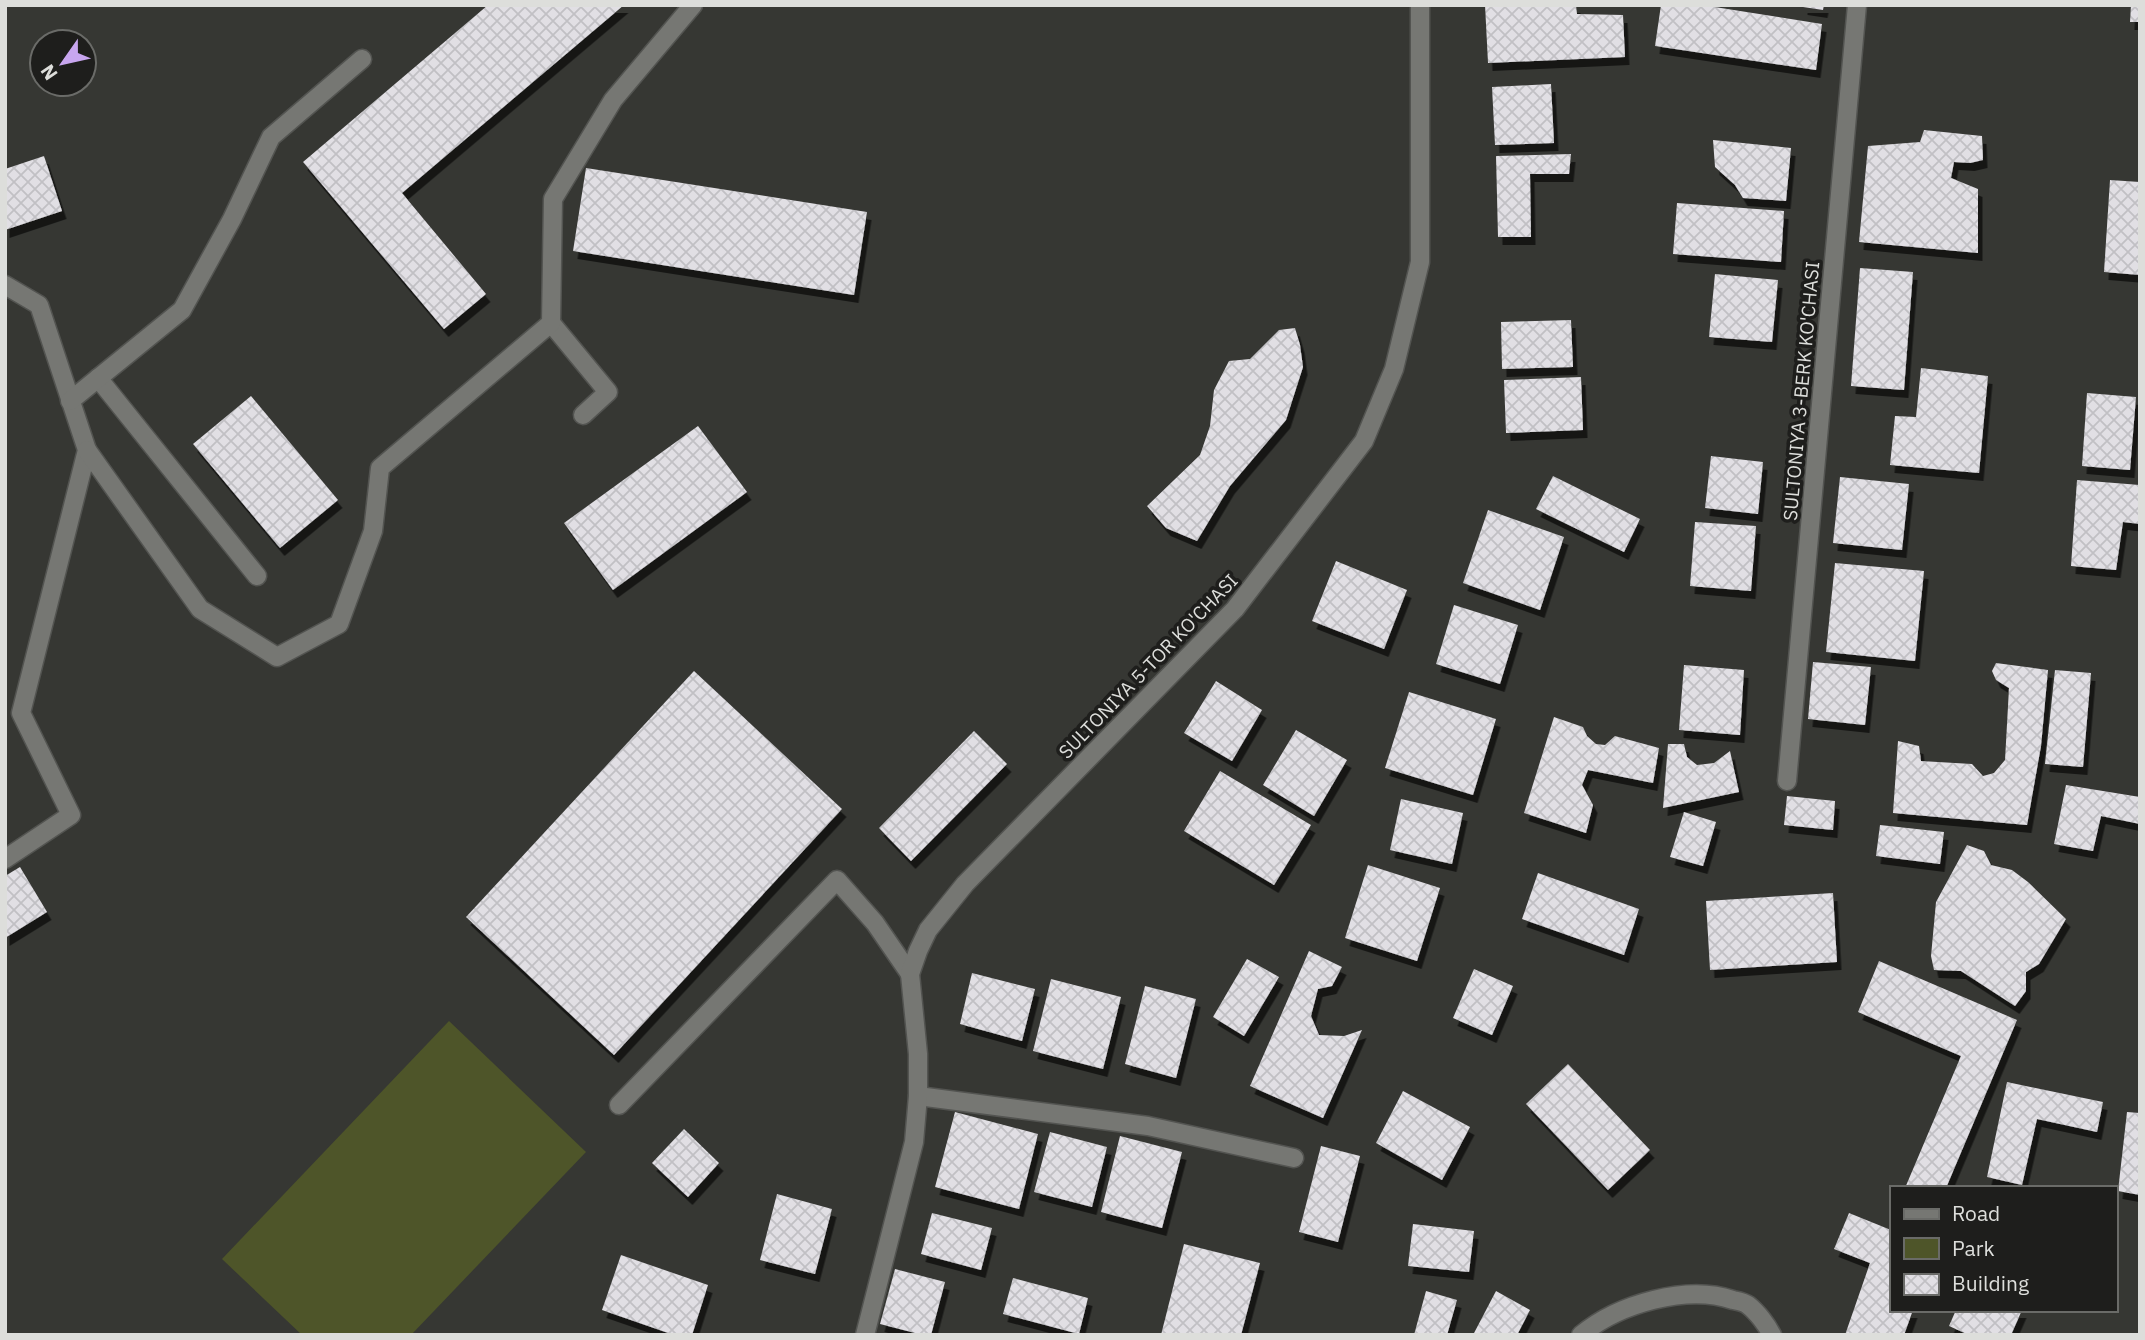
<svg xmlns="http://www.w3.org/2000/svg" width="2145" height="1340" viewBox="0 0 2145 1340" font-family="'IBM Plex Sans',sans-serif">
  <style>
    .park { fill: #4e5529 }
    .building { fill: url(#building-cross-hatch); filter: url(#shadow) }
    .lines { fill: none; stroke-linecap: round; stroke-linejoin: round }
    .service-casing { stroke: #535451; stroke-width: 21 }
    .minor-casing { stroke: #535451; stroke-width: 21 }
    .service { stroke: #767773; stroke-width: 18 }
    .minor { stroke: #767773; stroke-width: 18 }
    .labels { text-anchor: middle; stroke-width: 7; stroke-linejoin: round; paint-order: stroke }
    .street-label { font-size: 19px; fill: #dddedb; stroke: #1e1e1c }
  </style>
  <defs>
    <pattern id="building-cross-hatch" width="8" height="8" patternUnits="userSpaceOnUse" patternTransform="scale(1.75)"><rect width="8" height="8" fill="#e1dfe4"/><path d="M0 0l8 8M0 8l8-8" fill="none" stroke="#c1c0c4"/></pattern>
    <filter id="shadow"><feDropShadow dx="4.5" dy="8" stdDeviation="0" flood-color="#0009"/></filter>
  </defs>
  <rect width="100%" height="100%" fill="#363733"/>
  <path class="park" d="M 449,1021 L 586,1152 L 411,1335 L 302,1335 L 222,1259 Z"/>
  <g class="building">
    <path d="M 488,5 L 624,5 L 402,193 L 486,294 L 444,329 L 303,162 Z"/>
    <path d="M 1485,5 L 1576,5 L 1577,14 L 1623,15 L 1625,57 L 1488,63 Z"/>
    <path d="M 1661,5 L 1702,5 L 1822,24 L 1816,70 L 1655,46 Z"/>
    <path d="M 1803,5 L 1824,5 L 1823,10 L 1803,7 Z"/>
    <path d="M 2131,5 L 2140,5 L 2140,22 L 2130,22 Z"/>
    <path d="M 1551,84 L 1554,143 L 1495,145 L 1492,87 Z"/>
    <path d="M 1924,130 L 1982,136 L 1983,160 L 1970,163 L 1954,162 L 1951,178 L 1978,189 L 1978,253 L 1859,242 L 1868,146 L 1920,142 Z"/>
    <path d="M 1713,140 L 1791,148 L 1786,201 L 1743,198 L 1735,185 L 1715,167 Z"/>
    <path d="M 1571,154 L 1569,174 L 1530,174 L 1531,237 L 1498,237 L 1496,156 Z"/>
    <path d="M 44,156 L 62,211 L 5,230 L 5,169 Z"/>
    <path d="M 586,168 L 867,212 L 854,295 L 573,251 Z"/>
    <path d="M 2110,180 L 2140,182 L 2140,275 L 2104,272 Z"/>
    <path d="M 1677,203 L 1784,211 L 1781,262 L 1673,254 Z"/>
    <path d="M 1860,268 L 1913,272 L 1904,390 L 1851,386 Z"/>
    <path d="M 1715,274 L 1778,280 L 1772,342 L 1709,337 Z"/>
    <path d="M 1571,320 L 1573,367 L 1502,369 L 1501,322 Z"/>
    <path d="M 1295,328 L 1300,345 L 1303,367 L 1286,420 L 1230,486 L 1197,541 L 1166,528 L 1147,506 L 1200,455 L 1210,426 L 1214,390 L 1229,361 L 1250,359 L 1279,330 Z"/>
    <path d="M 1921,368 L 1988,376 L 1979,473 L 1890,465 L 1895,416 L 1916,417 Z"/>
    <path d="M 1581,377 L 1583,430 L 1506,433 L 1504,380 Z"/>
    <path d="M 2087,393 L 2136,397 L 2130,470 L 2082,466 Z"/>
    <path d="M 251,396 L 338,500 L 280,548 L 193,444 Z"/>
    <path d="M 698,426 L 747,492 L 613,590 L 564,523 Z"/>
    <path d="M 1711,456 L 1763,462 L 1758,514 L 1705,508 Z"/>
    <path d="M 1553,476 L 1640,519 L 1624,552 L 1536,509 Z"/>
    <path d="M 1840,477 L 1909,484 L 1902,550 L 1833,543 Z"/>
    <path d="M 2077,480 L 2140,485 L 2140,524 L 2123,522 L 2116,570 L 2071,566 Z"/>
    <path d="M 1488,510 L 1564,537 L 1540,610 L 1463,583 Z"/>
    <path d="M 1695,522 L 1756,526 L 1751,591 L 1690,586 Z"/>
    <path d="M 1336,561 L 1407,590 L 1384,649 L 1312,621 Z"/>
    <path d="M 1835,563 L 1924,571 L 1915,661 L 1826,652 Z"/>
    <path d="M 1454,605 L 1518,625 L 1500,684 L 1436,664 Z"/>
    <path d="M 1813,662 L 1871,667 L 1865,725 L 1808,719 Z"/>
    <path d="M 1996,663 L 2048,670 L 2041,746 L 2027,825 L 1893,813 L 1898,741 L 1919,746 L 1921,761 L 1972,764 L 1983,776 L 1994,773 L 2005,760 L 2009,688 L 1996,680 L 1992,671 Z"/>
    <path d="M 1684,665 L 1744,670 L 1740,735 L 1679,730 Z"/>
    <path d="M 2055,670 L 2091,673 L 2083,767 L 2045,764 Z"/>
    <path d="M 694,671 L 842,809 L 614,1055 L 466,917 Z"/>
    <path d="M 1216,681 L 1262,710 L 1232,761 L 1184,733 Z"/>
    <path d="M 1409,692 L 1496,719 L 1473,795 L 1385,768 Z"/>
    <path d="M 1554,717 L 1583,727 L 1587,736 L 1596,744 L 1605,745 L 1615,736 L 1659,748 L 1653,783 L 1588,770 L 1582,785 L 1593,805 L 1586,833 L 1524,813 Z"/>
    <path d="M 1296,730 L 1347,760 L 1314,816 L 1263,785 Z"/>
    <path d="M 974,731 L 1007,764 L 911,861 L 879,828 Z"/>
    <path d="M 1668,744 L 1684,744 L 1687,757 L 1697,765 L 1714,763 L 1730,751 L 1739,792 L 1663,808 Z"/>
    <path d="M 1220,771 L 1311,825 L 1274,885 L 1184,831 Z"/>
    <path d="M 2066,785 L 2140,797 L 2140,824 L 2101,816 L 2093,851 L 2054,844 Z"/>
    <path d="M 1787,796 L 1835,801 L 1833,830 L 1784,825 Z"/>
    <path d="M 1401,799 L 1463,813 L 1452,864 L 1390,850 Z"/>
    <path d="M 1684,812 L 1716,822 L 1703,866 L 1670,857 Z"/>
    <path d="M 1880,825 L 1944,832 L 1940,864 L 1876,856 Z"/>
    <path d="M 1967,845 L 1984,851 L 1991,865 L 2012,870 L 2028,882 L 2066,919 L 2039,964 L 2026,972 L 2026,991 L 2015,1006 L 1961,971 L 1934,970 L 1931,956 L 1936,902 Z"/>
    <path d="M 1368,865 L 1440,888 L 1417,961 L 1345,938 Z"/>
    <path d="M 20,867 L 47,912 L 5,938 L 5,876 Z"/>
    <path d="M 1538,873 L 1639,909 L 1624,955 L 1522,919 Z"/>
    <path d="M 1833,893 L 1837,962 L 1710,970 L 1706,901 Z"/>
    <path d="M 1309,951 L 1342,967 L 1332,986 L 1318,989 L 1311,1016 L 1319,1035 L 1344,1036 L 1362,1030 L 1323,1118 L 1250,1086 Z"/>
    <path d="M 1247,959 L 1279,977 L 1244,1036 L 1213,1017 Z"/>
    <path d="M 1879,961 L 2017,1020 L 1946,1188 L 1905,1188 L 1961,1056 L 1858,1012 Z"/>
    <path d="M 1474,969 L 1513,986 L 1492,1035 L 1453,1018 Z"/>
    <path d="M 972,973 L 1035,989 L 1022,1041 L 960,1024 Z"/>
    <path d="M 1051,979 L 1121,997 L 1103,1069 L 1033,1051 Z"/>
    <path d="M 1145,986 L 1196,999 L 1176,1078 L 1125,1064 Z"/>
    <path d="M 1568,1064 L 1650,1150 L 1608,1190 L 1526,1104 Z"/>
    <path d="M 2007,1082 L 2103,1102 L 2097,1132 L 2037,1119 L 2022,1185 L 1987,1177 Z"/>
    <path d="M 1403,1091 L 1470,1127 L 1442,1180 L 1376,1143 Z"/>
    <path d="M 955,1112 L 1038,1134 L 1019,1209 L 935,1187 Z"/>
    <path d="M 2127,1112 L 2140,1113 L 2140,1195 L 2118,1191 Z"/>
    <path d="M 684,1129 L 719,1163 L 688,1197 L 652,1163 Z"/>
    <path d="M 1050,1132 L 1107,1147 L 1092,1207 L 1034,1192 Z"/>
    <path d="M 1120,1136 L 1182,1152 L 1162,1228 L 1101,1212 Z"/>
    <path d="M 1321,1146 L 1360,1156 L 1338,1242 L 1299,1232 Z"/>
    <path d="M 777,1194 L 832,1209 L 815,1274 L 760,1260 Z"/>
    <path d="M 932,1213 L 992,1228 L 981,1270 L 921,1254 Z"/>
    <path d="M 1849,1213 L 1891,1230 L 1891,1310 L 1913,1310 L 1904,1335 L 1845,1335 L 1870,1263 L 1834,1249 Z"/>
    <path d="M 1413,1224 L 1474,1231 L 1469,1272 L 1408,1266 Z"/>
    <path d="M 1184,1244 L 1260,1263 L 1241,1335 L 1161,1335 Z"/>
    <path d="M 621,1255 L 708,1285 L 692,1335 L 674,1335 L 602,1310 Z"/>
    <path d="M 895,1269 L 945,1282 L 931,1335 L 923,1335 L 880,1324 Z"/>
    <path d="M 1013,1278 L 1088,1298 L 1079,1334 L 1003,1314 Z"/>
    <path d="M 1426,1291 L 1457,1300 L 1447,1335 L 1414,1335 Z"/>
    <path d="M 1496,1291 L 1530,1310 L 1517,1335 L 1473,1335 Z"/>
    <path d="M 1956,1310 L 2022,1310 L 2011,1335 L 1969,1335 L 1949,1326 Z"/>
  </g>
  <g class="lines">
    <g class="service-casing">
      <g id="service">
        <path d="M 5,285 L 39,305 L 87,450 L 21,713 L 71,815 L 5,859"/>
        <path d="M 551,323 L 608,392 L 583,415"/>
        <path d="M 98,378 L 257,576"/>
        <path d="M 70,401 L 182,310 L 232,219 L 271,137 L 362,59"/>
        <path d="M 87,450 L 200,609 L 277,657 L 339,624 L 373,531 L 380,468 L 551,323 L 553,199 L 613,100 L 693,5"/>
        <path d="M 918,1096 L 1148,1126 L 1294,1158"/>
        <path d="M 619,1105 L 837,880 L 875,923 L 910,974"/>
        <path d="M 1581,1335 C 1618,1304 1687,1284 1733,1300 C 1738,1301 1744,1302 1748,1305 C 1757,1312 1767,1325 1772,1335"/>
      </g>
    </g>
    <g class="minor-casing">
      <g id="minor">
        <path d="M 1787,781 L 1857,5"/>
        <path d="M 865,1335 L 914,1142 L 918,1096 L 918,1054 L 910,974 L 918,951 L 928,930 L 965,884 L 1235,609 L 1364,441 L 1394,369 L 1420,262 L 1420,5"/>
      </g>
    </g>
    <use href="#service" class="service"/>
    <use href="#minor" class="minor"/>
  </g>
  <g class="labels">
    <g class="street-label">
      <text transform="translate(1801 391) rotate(-85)" y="7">SULTONIYA 3-BERK KO'CHASI</text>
      <text transform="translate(1148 666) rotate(-46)" y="7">SULTONIYA 5-TOR KO'CHASI</text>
    </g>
  </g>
  <rect width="2145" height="1340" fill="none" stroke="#dddedb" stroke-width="14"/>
  <rect x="1890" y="1186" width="228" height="126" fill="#1e1e1c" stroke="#6a6b68" stroke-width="2"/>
  <rect x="1904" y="1209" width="35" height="10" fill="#767773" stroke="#6a6b68" stroke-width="2"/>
  <text x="1952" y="1221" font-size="21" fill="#dddedb">Road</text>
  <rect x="1904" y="1238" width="35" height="21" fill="#4e5529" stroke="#6a6b68" stroke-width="2"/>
  <text x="1952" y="1256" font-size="21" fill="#dddedb">Park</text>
  <rect x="1904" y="1274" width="35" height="21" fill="url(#building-cross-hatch)" stroke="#6a6b68" stroke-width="2"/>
  <text x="1952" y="1291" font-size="21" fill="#dddedb">Building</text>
  <g transform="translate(63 63) rotate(236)"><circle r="33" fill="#1e1e1c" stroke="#6a6b68" stroke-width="2"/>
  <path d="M0-5L12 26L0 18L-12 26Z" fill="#c8a6ef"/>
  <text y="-10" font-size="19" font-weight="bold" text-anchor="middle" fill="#dddedb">N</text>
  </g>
</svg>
